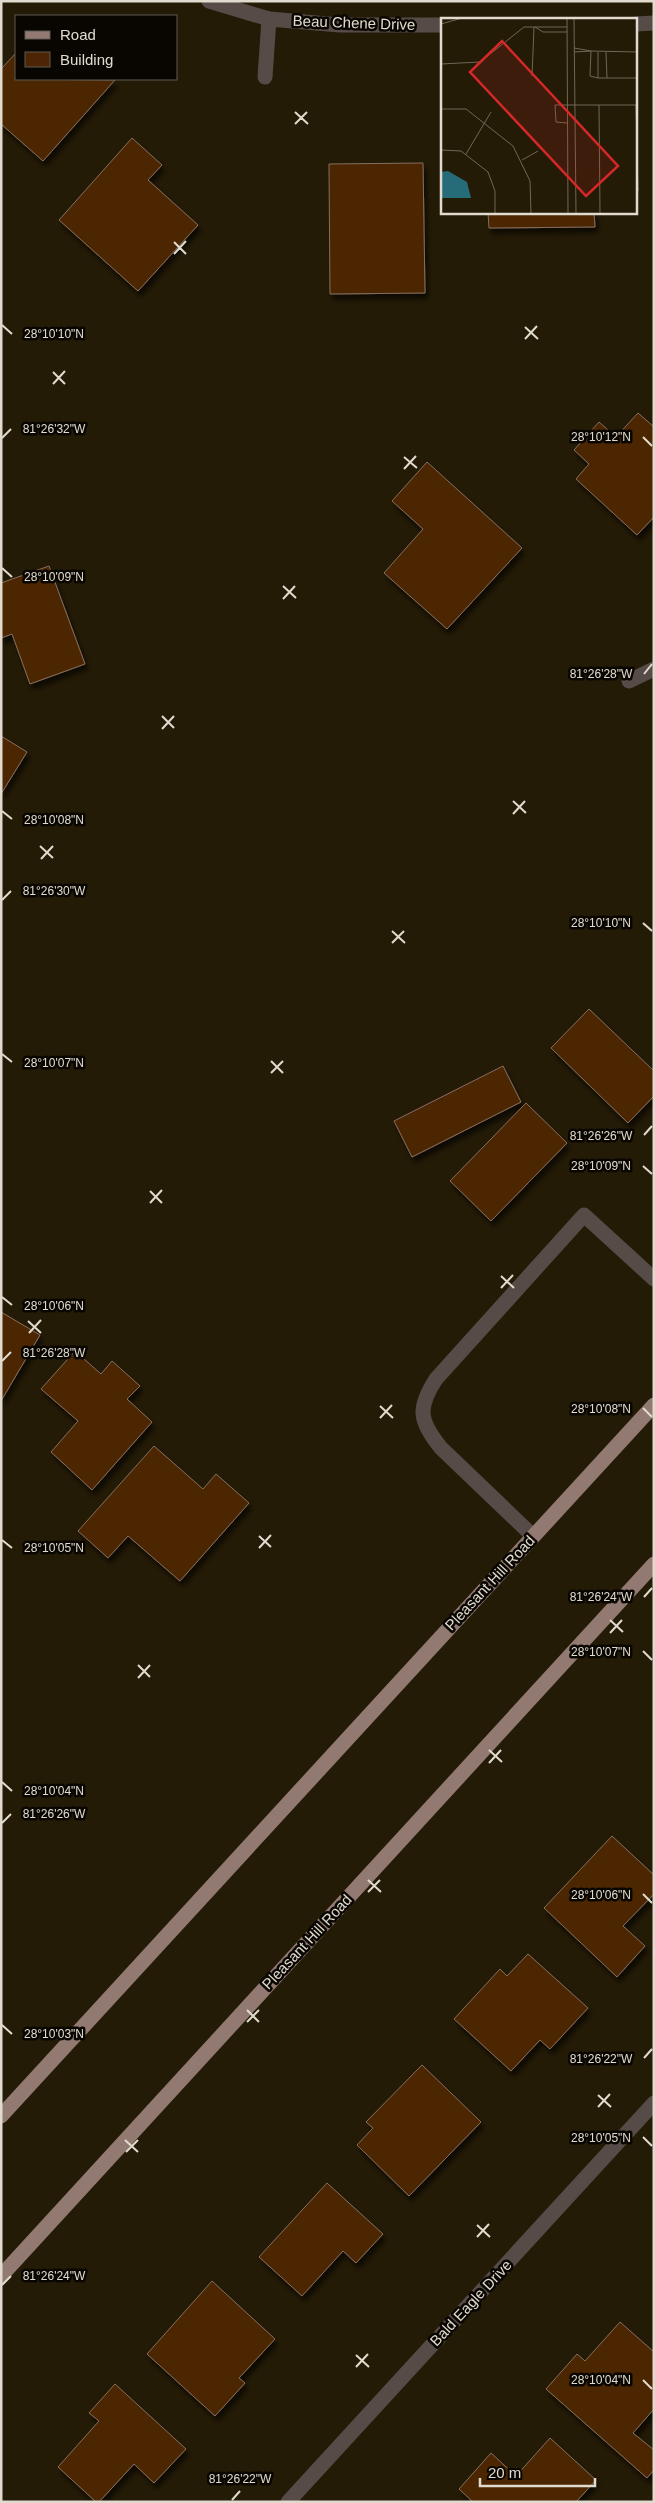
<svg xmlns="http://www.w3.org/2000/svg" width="655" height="2503" viewBox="0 0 655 2503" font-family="Helvetica,sans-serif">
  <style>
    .building { fill: #4b2504; stroke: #866f60; filter: url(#shadow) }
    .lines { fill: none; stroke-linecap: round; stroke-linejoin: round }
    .lane { stroke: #574b48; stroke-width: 15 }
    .street { stroke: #574b48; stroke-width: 15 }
    .primary { stroke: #927a73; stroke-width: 15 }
    .ticks { fill: none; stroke: #e0dbce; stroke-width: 2 }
    .labels { text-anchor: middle; stroke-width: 5; stroke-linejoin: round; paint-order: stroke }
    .street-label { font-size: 15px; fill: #e0dbce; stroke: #090601 }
    .inset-road { fill: none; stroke: #6f6856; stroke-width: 1 }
    .view { fill: #d62828; fill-opacity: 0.15; stroke: #d62828; stroke-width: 2.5 }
    .inset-edge { fill: none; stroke: #e0dbce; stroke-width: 2.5 }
    .ticks-label { font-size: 12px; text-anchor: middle; fill: #e0dbce; stroke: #090601; stroke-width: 5; stroke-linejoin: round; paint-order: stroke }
  </style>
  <defs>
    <filter id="shadow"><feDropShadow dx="3" dy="5.5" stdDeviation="2.5" flood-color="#0009"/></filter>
  </defs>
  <rect width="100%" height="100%" fill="#241b06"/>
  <g class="building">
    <path d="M 16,53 L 16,79 L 115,80 L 43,161 L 1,124 L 1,69 Z"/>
    <path d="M 132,138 L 162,165 L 148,180 L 198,225 L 138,291 L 59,220 Z"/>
    <path d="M 423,163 L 425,293 L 330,294 L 329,164 Z"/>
    <path d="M 488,212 L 594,212 L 595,227 L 489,228 Z"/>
    <path d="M 638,413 L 654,427 L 654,517 L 637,535 L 576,479 L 589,464 L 574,450 L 599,422 L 616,437 Z"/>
    <path d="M 427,462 L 522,548 L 447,629 L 384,573 L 423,529 L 392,501 Z"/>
    <path d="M 49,566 L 85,664 L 30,684 L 12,634 L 1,638 L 1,583 Z"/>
    <path d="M 1,736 L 27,752 L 1,794 Z"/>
    <path d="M 589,1009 L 654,1071 L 654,1096 L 628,1123 L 551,1048 Z"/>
    <path d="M 503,1066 L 521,1102 L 412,1157 L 394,1121 Z"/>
    <path d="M 526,1103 L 567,1143 L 491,1221 L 450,1181 Z"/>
    <path d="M 1,1312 L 40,1335 L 1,1401 Z"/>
    <path d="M 75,1351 L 101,1374 L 112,1361 L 140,1386 L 127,1399 L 152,1422 L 92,1490 L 51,1452 L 78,1421 L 41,1389 Z"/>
    <path d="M 154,1446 L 203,1489 L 216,1474 L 249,1503 L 180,1581 L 128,1536 L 108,1558 L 78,1531 Z"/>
    <path d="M 612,1836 L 654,1875 L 654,1894 L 623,1926 L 645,1946 L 617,1977 L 544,1908 Z"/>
    <path d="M 528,1954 L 588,2008 L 550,2049 L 540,2040 L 511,2071 L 454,2019 L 500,1969 L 507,1976 Z"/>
    <path d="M 422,2065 L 481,2122 L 409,2196 L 357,2145 L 373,2128 L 366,2122 Z"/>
    <path d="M 327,2183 L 383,2234 L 356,2263 L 343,2251 L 302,2296 L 259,2257 Z"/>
    <path d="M 212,2281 L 275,2339 L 239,2378 L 245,2383 L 215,2416 L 147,2354 Z"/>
    <path d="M 620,2322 L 654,2352 L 654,2409 L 633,2433 L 654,2450 L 654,2470 L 647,2478 L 546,2389 L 577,2354 L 585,2361 Z"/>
    <path d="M 115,2384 L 186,2449 L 154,2483 L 134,2464 L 99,2502 L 96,2502 L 58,2467 L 99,2421 L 89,2413 Z"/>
    <path d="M 550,2438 L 596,2480 L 576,2502 L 473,2502 L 459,2489 L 491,2453 L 516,2476 Z"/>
  </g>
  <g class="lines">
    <path class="lane" d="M 533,1536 L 441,1448 C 419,1421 417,1408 436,1379 L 584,1215 L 654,1279"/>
    <g class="street">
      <path d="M 209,1 L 269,19 L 340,25 L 442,25"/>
      <path d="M 636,24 L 654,23"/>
      <path d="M 265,77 L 269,19"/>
      <path d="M 629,681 L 654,669"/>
      <path d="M 288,2502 L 654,2103"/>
    </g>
    <g class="primary">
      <path d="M 1,2116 L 654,1405"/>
      <path d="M 1,2276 L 654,1564"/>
    </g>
  </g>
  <path class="ticks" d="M 295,112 L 308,124M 295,124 L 307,112M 174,242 L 186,254M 174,254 L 186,241M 2,325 L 12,334M 525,327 L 538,339M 525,339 L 537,326M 53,372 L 65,384M 53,384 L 65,371M 643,437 L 652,446M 2,438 L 11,429M 404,457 L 417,468M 404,469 L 416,456M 2,568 L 12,577M 283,586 L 296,598M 283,599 L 295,586M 644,674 L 652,664M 162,716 L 174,728M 162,729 L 174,716M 513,801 L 526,813M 2,811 L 12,819M 513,814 L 525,801M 40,846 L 53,858M 41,859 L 53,846M 2,900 L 11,891M 643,923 L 652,931M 392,931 L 405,943M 392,943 L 404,931M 2,1054 L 12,1062M 271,1061 L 283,1073M 271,1073 L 283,1061M 644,1135 L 652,1126M 643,1166 L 652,1174M 150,1191 L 162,1203M 150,1203 L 162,1190M 501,1276 L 514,1288M 501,1288 L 513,1275M 2,1297 L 12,1305M 28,1321 L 41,1333M 29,1333 L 41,1320M 2,1361 L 11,1352M 380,1406 L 393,1418M 643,1408 L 652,1417M 380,1418 L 392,1405M 259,1536 L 271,1547M 2,1540 L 12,1548M 259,1548 L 271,1535M 644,1597 L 652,1588M 610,1620 L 623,1632M 610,1633 L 622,1620M 643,1651 L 652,1660M 138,1665 L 150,1677M 138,1678 L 150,1665M 489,1750 L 502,1762M 489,1763 L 501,1750M 2,1782 L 12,1791M 2,1823 L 11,1814M 368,1880 L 381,1892M 368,1892 L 380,1880M 643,1894 L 652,1903M 247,2010 L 259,2022M 247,2022 L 259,2010M 2,2025 L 12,2034M 644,2058 L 652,2049M 598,2095 L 611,2107M 598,2107 L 610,2094M 643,2137 L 652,2146M 125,2140 L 138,2152M 126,2152 L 138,2140M 477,2225 L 490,2237M 477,2237 L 489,2224M 2,2285 L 11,2276M 356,2355 L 369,2367M 356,2367 L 368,2354M 643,2380 L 652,2389M 232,2500 L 240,2491"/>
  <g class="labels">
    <g class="street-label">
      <text transform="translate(354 23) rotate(2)" y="5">Beau Chene Drive</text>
      <text transform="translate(490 1583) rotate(-47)" y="5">Pleasant Hill Road</text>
      <text transform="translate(307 1942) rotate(-47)" y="5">Pleasant Hill Road</text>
      <text transform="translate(471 2303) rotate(-47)" y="5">Bald Eagle Drive</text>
    </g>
  </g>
  <g transform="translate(441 18)">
    <rect width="196" height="196" fill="#241b06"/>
    <path d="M 7,153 L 26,164 L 30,180 L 0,180 L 0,154 Z" fill="#256c78"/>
    <path class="inset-road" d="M 126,0 L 127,196M 133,0 L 135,196M 0,6 L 21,0M 94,9 L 102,14 L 126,14M 133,30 L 150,33 L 133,34M 157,34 L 157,60 L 197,60M 165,34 L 166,60M 0,46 L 39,44 L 83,9 L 126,9M 91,58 L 93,9M 157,60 L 149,58 L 150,33 L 197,34M 158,87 L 159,196M 195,87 L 197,173M 0,91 L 25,91 L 72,128 L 89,163 L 90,196M 126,105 L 115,104 L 114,87 L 197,87M 0,132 L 20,133 L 47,154 L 54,173 L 54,196M 25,136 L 50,94M 81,142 L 97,133"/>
    <path class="view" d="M 61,23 L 177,148 L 145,178 L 29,54 Z"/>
    <rect width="196" height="196" class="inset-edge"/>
  </g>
  <g class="ticks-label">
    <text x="54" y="338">28°10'10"N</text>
    <text x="54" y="433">81°26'32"W</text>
    <text x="601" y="441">28°10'12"N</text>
    <text x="54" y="581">28°10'09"N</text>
    <text x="601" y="678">81°26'28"W</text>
    <text x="54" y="824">28°10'08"N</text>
    <text x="54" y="895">81°26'30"W</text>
    <text x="601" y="927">28°10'10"N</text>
    <text x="54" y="1067">28°10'07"N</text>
    <text x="601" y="1140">81°26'26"W</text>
    <text x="601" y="1170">28°10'09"N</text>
    <text x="54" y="1310">28°10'06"N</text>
    <text x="54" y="1357">81°26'28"W</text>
    <text x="601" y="1413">28°10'08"N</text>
    <text x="54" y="1552">28°10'05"N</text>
    <text x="601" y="1601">81°26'24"W</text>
    <text x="601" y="1656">28°10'07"N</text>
    <text x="54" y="1795">28°10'04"N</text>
    <text x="54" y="1818">81°26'26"W</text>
    <text x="601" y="1899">28°10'06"N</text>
    <text x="54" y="2038">28°10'03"N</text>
    <text x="601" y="2063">81°26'22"W</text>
    <text x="601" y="2142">28°10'05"N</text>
    <text x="54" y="2280">81°26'24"W</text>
    <text x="601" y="2384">28°10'04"N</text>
    <text x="240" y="2483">81°26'22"W</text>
  </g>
  <rect width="655" height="2503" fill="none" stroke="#e0dbce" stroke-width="5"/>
  <rect x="15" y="15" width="162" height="65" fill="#090601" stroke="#5f5b53"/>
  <rect x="25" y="31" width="25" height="8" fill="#927a73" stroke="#5f5b53"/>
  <text x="60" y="40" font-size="15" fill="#e0dbce">Road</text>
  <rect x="25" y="52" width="25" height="15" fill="#4b2504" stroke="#5f5b53"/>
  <text x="60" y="65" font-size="15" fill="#e0dbce">Building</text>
  <path d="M480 2478v8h115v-8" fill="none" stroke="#e0dbce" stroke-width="2.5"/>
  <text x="488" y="2478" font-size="15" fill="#e0dbce" stroke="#090601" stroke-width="4" paint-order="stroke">20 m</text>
</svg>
